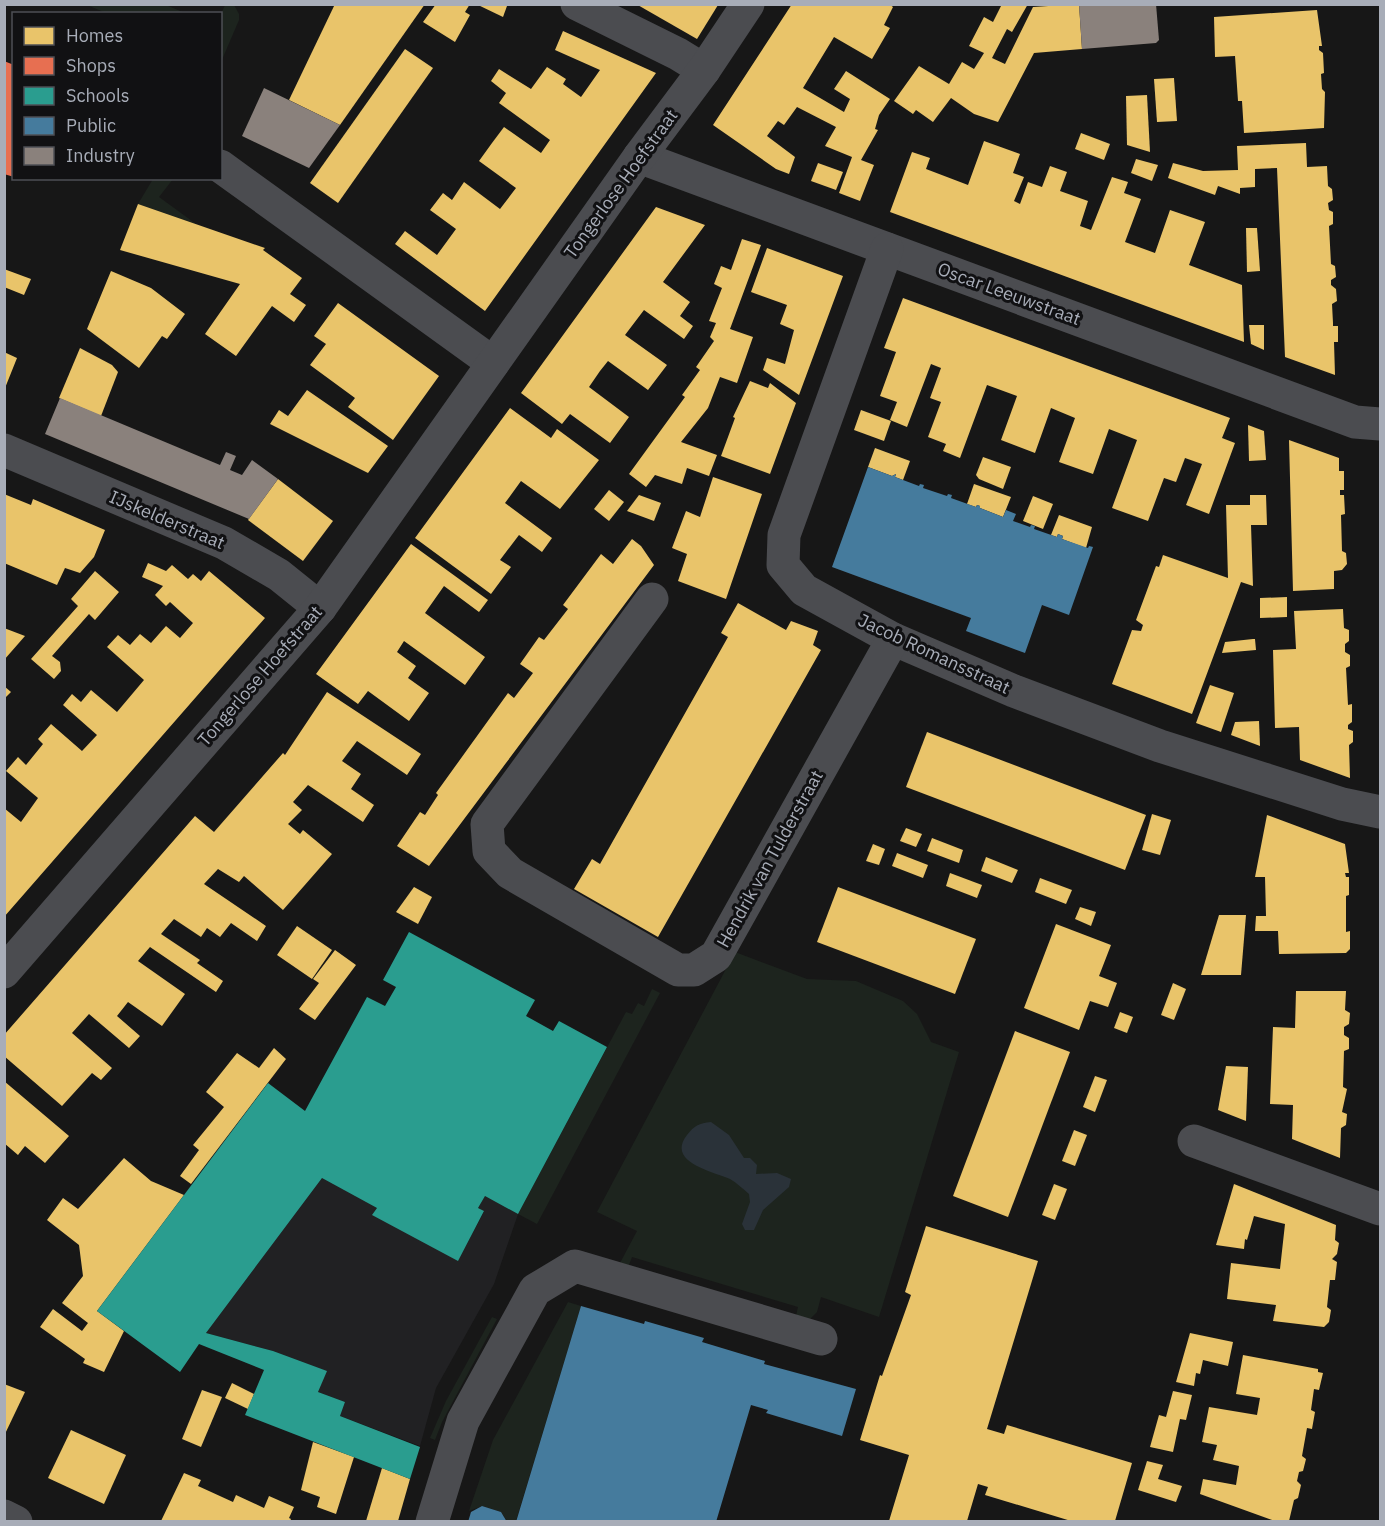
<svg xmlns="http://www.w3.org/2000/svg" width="1385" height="1526" viewBox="0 0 1385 1526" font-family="'IBM Plex Sans',sans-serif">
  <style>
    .built { fill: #212123 }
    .green { fill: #1d241e }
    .water { fill: #2a3239 }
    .homes { fill: #e9c46a }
    .shops { fill: #e76f51 }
    .schools { fill: #2a9d8f }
    .public { fill: #457b9d }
    .industry { fill: #8a817c }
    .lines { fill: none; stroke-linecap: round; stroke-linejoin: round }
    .minor { stroke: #4b4c50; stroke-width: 33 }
    .labels { text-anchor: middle; stroke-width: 6; stroke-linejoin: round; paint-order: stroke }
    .street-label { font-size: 18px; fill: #a8adb8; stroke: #111113 }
  </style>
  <rect width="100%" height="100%" fill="#171717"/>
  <path class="built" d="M 322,1178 L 377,1208 L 373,1214 L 458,1260 L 484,1212 L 478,1208 L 485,1196 L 518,1214 L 494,1284 L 436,1388 L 420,1446 L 340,1416 L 345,1402 L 318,1392 L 326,1371 L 273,1351 L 206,1333 Z"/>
  <g class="green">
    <path d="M 87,5 L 166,5 L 185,13 L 106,13 Z"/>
    <path d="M 225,5 L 234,5 L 239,14 L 239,20 L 221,62 L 221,14 Z"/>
    <path d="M 153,179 L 173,179 L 159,197 L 196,224 L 138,204 Z"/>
    <path d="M 735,952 L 807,979 L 856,981 L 903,1001 L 917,1014 L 931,1042 L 959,1052 L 879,1317 L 821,1297 L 817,1312 L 810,1319 L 796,1316 L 798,1307 L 632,1257 L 629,1265 L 620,1263 L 637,1231 L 597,1212 Z"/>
    <path d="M 652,989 L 660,993 L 537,1224 L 518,1214 L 626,1012 L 632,1014 L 638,1003 L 644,1006 Z"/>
    <path d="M 568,1302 L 581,1306 L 516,1521 L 507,1521 L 501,1512 L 482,1506 L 469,1511 L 493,1440 Z"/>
    <path d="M 492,1317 L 497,1319 L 442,1422 L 435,1440 L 430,1438 L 446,1401 Z"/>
  </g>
  <path class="water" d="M 711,1122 L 729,1135 L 744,1158 L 750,1158 L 757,1165 L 756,1174 L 777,1173 L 791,1179 L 789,1187 L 763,1210 L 754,1230 L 745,1230 L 742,1224 L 750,1202 L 749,1194 C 743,1189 737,1183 730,1179 C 712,1171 666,1162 687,1135 C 694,1126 699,1123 711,1122 Z"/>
  <g class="homes">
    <path d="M 335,4 L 425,4 L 340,125 L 289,100 Z"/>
    <path d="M 436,4 L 470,4 L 465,12 L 470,15 L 455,42 L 423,22 Z"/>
    <path d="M 476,4 L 505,4 L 507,6 L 503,17 Z"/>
    <path d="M 636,4 L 716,4 L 718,5 L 697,39 Z"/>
    <path d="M 792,4 L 889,4 L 893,7 L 884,25 L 890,28 L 872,59 L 834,37 L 803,88 L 844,112 L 850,99 L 834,89 L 846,71 L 890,99 L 879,115 L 875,129 L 878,130 L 861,160 L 874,165 L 860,201 L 839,193 L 852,157 L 825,146 L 836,127 L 797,107 L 784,125 L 778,121 L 767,136 L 795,157 L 789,174 L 776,169 L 713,125 Z"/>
    <path d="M 1002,4 L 1028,4 L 1012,32 L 1007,29 L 992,58 L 1005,64 L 1033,7 L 1079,4 L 1082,49 L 1034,53 L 998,122 L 974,114 L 951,98 L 933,122 L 916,110 L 913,114 L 894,101 L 919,66 L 949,84 L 962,62 L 974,69 L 984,53 L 969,46 L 984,17 L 993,22 Z"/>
    <path d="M 1317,10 L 1322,46 L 1319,46 L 1319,50 L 1323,53 L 1324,73 L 1321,74 L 1322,89 L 1325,92 L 1324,128 L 1244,133 L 1242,101 L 1238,101 L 1235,56 L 1215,57 L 1214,17 Z"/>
    <path d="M 563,31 L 656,73 L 485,311 L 395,244 L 405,231 L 437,255 L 456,229 L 430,210 L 443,193 L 452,200 L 464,182 L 500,209 L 516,188 L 479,161 L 492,143 L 504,127 L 541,153 L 550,140 L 499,103 L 506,93 L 491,81 L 499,69 L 531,89 L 547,67 L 566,79 L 563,84 L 581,97 L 600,70 L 555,50 Z"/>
    <path d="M 405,49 L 433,68 L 338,203 L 310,183 Z"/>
    <path d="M 1174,78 L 1177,121 L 1157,122 L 1154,79 Z"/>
    <path d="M 1147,95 L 1150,152 L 1127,145 L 1126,96 Z"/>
    <path d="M 1081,133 L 1110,144 L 1104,160 L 1075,149 Z"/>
    <path d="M 984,141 L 1020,154 L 1013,173 L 1024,177 L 1014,201 L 1020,204 L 1028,182 L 1042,187 L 1050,166 L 1067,172 L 1060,191 L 1088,201 L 1080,226 L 1091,230 L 1112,177 L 1128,182 L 1124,193 L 1141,199 L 1125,242 L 1155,253 L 1170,210 L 1205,222 L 1189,265 L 1242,285 L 1244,342 L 890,212 L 912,152 L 930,158 L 926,169 L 968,185 Z"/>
    <path d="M 1306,143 L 1307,167 L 1327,166 L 1328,186 L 1332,189 L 1333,200 L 1328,203 L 1329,210 L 1333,212 L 1333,224 L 1329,226 L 1331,264 L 1335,266 L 1336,277 L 1331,280 L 1331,285 L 1336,289 L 1337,301 L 1332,304 L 1333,323 L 1333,326 L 1338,326 L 1338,342 L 1334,342 L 1335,375 L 1285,357 L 1277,168 L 1255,169 L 1255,187 L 1240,188 L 1240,194 L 1218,186 L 1215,195 L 1168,178 L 1173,163 L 1203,171 L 1238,170 L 1237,146 Z"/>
    <path d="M 1136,159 L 1158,165 L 1152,181 L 1131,173 Z"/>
    <path d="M 818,163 L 843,172 L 836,190 L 811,181 Z"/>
    <path d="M 138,204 L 265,248 L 263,250 L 302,278 L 290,294 L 306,305 L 294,322 L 272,306 L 236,356 L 205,334 L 240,284 L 120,250 Z"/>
    <path d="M 656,207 L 705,225 L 663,282 L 690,302 L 680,316 L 693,326 L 684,339 L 644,310 L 625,335 L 667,365 L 648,390 L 608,361 L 600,371 L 589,387 L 629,417 L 610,443 L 570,414 L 562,424 L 521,393 Z"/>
    <path d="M 1246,228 L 1257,228 L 1260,271 L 1247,272 Z"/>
    <path d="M 742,239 L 761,245 L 730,329 L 753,337 L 737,383 L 720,377 L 708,408 L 681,442 L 717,455 L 709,476 L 687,468 L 682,484 L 655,475 L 646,487 L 629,474 L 685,397 L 682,395 L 700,370 L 696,367 L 714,341 L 710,337 L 716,323 L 709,321 L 722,288 L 714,284 L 721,266 L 731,270 Z"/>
    <path d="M 767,248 L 843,276 L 799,395 L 763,370 L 767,358 L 785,364 L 794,330 L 780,324 L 787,305 L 751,292 Z"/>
    <path d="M 4,269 L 31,279 L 24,295 L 4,287 Z"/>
    <path d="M 111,271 L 151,288 L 185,314 L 167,339 L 162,336 L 139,368 L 87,329 Z"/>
    <path d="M 903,298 L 1230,418 L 1222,438 L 1235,443 L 1209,514 L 1186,505 L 1202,464 L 1185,458 L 1176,482 L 1164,478 L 1148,521 L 1112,508 L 1137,440 L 1109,429 L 1093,474 L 1059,462 L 1075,418 L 1051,408 L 1035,453 L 1001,440 L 1017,396 L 987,385 L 960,458 L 943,451 L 946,444 L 928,437 L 941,402 L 930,398 L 941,368 L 931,364 L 907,427 L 890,420 L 897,402 L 880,396 L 896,352 L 884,348 Z"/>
    <path d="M 338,303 L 439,376 L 393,440 L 348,407 L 355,398 L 310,365 L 326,344 L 314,336 Z"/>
    <path d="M 1249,325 L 1264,325 L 1264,350 L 1251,344 Z"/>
    <path d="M 80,348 L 112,365 L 118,372 L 101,416 L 59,398 Z"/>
    <path d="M 4,352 L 17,358 L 5,388 L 4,388 Z"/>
    <path d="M 750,381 L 768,388 L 770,383 L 796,403 L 770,474 L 721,456 L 735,418 L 733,417 Z"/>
    <path d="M 307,390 L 388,446 L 368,473 L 270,424 L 279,410 L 288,416 Z"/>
    <path d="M 510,408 L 551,438 L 557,429 L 599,460 L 560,509 L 521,481 L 505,503 L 552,538 L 542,552 L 519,535 L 500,560 L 511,567 L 491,594 L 415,538 Z"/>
    <path d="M 861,410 L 891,421 L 884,441 L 854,430 Z"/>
    <path d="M 1248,425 L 1264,431 L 1266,460 L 1249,461 Z"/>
    <path d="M 1289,440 L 1339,458 L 1339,471 L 1344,471 L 1344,490 L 1340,490 L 1340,495 L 1344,495 L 1345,514 L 1341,515 L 1342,551 L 1346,553 L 1347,564 L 1342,570 L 1334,571 L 1334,589 L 1293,591 Z"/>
    <path d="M 875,448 L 910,461 L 903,480 L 895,477 L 896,474 L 892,476 L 868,467 Z"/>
    <path d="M 983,457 L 1011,467 L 1003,489 L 979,479 L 976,475 Z"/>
    <path d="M 713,477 L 762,494 L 726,599 L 678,581 L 687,554 L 672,548 L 686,511 L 700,517 Z"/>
    <path d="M 278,479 L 333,521 L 303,561 L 248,520 Z"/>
    <path d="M 974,484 L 1011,497 L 1003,517 L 980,508 L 980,506 L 977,505 L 976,507 L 967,504 Z"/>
    <path d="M 609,490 L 624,502 L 609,521 L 594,509 Z"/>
    <path d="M 4,494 L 31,505 L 33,499 L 105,530 L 94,557 L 80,573 L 65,568 L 57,585 L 4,563 Z"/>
    <path d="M 639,495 L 661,503 L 654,521 L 627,511 Z"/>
    <path d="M 1250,495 L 1266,495 L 1267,525 L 1251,525 L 1253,586 L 1241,582 L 1192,714 L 1112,684 L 1132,630 L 1141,631 L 1143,625 L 1136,620 L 1156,566 L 1159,567 L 1163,555 L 1228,578 L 1226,505 L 1250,505 Z"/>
    <path d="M 1033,496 L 1053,504 L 1043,529 L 1023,521 Z"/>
    <path d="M 1059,515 L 1092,527 L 1086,548 L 1062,539 L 1063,536 L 1058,534 L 1057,537 L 1051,535 Z"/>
    <path d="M 632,539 L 641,546 L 654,565 L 429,866 L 397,846 L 420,812 L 425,815 L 438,795 L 436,793 L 508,693 L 514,698 L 533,673 L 520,664 L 539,637 L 544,640 L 568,609 L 563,605 L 601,554 L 613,564 Z"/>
    <path d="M 411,544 L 488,600 L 479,612 L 444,586 L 425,613 L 485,657 L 465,685 L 404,641 L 397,652 L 416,666 L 408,678 L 429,693 L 409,721 L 368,691 L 358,704 L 316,674 Z"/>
    <path d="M 148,563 L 166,571 L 172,565 L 188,579 L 193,574 L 201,581 L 209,571 L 265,618 L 4,917 L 4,808 L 21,822 L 38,798 L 6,771 L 18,757 L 26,765 L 43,744 L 38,739 L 51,724 L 82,751 L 97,735 L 63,705 L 72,694 L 81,702 L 91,690 L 117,712 L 144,680 L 107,647 L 118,635 L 130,645 L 140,634 L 151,643 L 166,626 L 180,638 L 193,623 L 170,602 L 166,606 L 155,595 L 163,586 L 142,577 Z"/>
    <path d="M 95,571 L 119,592 L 95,620 L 89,614 L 52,656 L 60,662 L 61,671 L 54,679 L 31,659 L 78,606 L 71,599 Z"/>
    <path d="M 1287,597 L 1287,617 L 1260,618 L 1260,598 Z"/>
    <path d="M 738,603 L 786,630 L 791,621 L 818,631 L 813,645 L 821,650 L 658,937 L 574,889 L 592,859 L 600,864 L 728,637 L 721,633 Z"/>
    <path d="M 1343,609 L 1344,628 L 1349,630 L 1349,641 L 1345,644 L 1345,652 L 1350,655 L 1350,666 L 1346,668 L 1348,705 L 1352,704 L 1352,722 L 1348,725 L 1348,729 L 1353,731 L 1353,742 L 1349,745 L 1350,778 L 1300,760 L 1299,727 L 1275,728 L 1273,650 L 1296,649 L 1294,611 Z"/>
    <path d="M 4,628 L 25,636 L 4,660 Z"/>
    <path d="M 1253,639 L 1255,639 L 1256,650 L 1222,653 L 1225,642 Z"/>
    <path d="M 1210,685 L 1234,693 L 1221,732 L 1196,723 Z"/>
    <path d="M 4,686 L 11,692 L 4,699 Z"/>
    <path d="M 327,692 L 421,754 L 407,775 L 357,741 L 342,761 L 361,774 L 351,789 L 374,805 L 363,822 L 308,785 L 293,802 L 302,810 L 288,824 L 300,834 L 303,830 L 332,854 L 283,910 L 244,876 L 239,882 L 218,869 L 204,884 L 266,926 L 257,941 L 231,923 L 220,937 L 207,928 L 201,937 L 174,919 L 161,934 L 200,960 L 197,963 L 223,981 L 216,992 L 150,947 L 138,961 L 185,994 L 162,1026 L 128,1002 L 117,1016 L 140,1036 L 129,1048 L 89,1014 L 72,1033 L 112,1068 L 101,1080 L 92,1073 L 62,1106 L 4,1056 L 4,1035 L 195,816 L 214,832 L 283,753 L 285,755 Z"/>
    <path d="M 1259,721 L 1260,746 L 1231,735 L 1235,722 Z"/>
    <path d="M 927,732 L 1146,815 L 1125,870 L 906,787 Z"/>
    <path d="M 1152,814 L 1171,820 L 1160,855 L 1142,850 Z"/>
    <path d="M 1267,815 L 1345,844 L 1349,873 L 1345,873 L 1346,877 L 1349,877 L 1349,895 L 1346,896 L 1346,932 L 1350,931 L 1350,949 L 1346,953 L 1279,954 L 1278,931 L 1255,931 L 1256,916 L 1266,916 L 1265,877 L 1255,877 Z"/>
    <path d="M 906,828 L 922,834 L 916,847 L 900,841 Z"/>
    <path d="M 932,838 L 963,850 L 959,863 L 927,851 Z"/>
    <path d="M 873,844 L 885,849 L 879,865 L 866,861 Z"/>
    <path d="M 897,853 L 928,865 L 923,878 L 892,866 Z"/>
    <path d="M 986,857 L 1018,870 L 1012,883 L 981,871 Z"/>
    <path d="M 950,873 L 982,885 L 977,898 L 946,886 Z"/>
    <path d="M 1040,878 L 1072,890 L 1066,904 L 1035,892 Z"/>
    <path d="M 414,887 L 432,897 L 418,924 L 396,912 Z"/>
    <path d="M 838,887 L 976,939 L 955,994 L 817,942 Z"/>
    <path d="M 1080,907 L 1096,912 L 1091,926 L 1075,919 Z"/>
    <path d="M 1219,915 L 1246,915 L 1241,975 L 1201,975 Z"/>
    <path d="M 1056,924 L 1111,945 L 1099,976 L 1117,983 L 1108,1007 L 1090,1001 L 1079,1030 L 1024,1008 Z"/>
    <path d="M 297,926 L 332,950 L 312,979 L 277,955 Z"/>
    <path d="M 335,950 L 356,965 L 315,1020 L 299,1009 L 319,983 L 313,979 Z"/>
    <path d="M 1173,983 L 1186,989 L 1174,1020 L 1161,1015 Z"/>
    <path d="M 1296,991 L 1346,991 L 1345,1010 L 1350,1013 L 1349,1024 L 1344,1027 L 1344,1035 L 1349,1038 L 1349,1049 L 1344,1051 L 1343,1087 L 1347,1089 L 1342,1112 L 1347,1114 L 1346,1125 L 1341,1128 L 1340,1158 L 1292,1139 L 1293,1105 L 1270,1104 L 1273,1027 L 1295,1028 Z"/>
    <path d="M 1120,1012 L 1133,1017 L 1127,1033 L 1114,1028 Z"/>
    <path d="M 1015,1031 L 1070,1052 L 1008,1217 L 953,1196 Z"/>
    <path d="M 274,1048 L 286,1059 L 191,1184 L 180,1176 L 199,1150 L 193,1145 L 224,1107 L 206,1092 L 237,1053 L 259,1068 Z"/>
    <path d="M 1226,1066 L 1248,1067 L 1246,1121 L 1218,1110 Z"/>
    <path d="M 1095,1076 L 1107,1080 L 1095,1112 L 1083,1107 Z"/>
    <path d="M 4,1081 L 69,1136 L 45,1163 L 25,1146 L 18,1155 L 4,1143 Z"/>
    <path d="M 1074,1130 L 1087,1135 L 1075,1166 L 1062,1161 Z"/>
    <path d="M 124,1158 L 151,1181 L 184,1195 L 97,1311 L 124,1331 L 104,1372 L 83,1363 L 85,1359 L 40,1327 L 53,1309 L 82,1331 L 88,1323 L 62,1303 L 83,1276 L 79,1245 L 47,1220 L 63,1198 L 78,1209 Z"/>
    <path d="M 1054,1184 L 1067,1189 L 1055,1220 L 1042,1215 Z"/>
    <path d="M 1234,1184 L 1336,1225 L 1335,1240 L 1339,1243 L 1337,1254 L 1332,1259 L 1337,1262 L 1335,1280 L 1330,1280 L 1327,1307 L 1331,1310 L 1329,1322 L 1324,1327 L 1273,1321 L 1276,1305 L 1227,1299 L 1231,1263 L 1280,1269 L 1285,1224 L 1254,1216 L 1247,1240 L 1245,1239 L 1244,1249 L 1216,1245 Z"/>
    <path d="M 926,1226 L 1038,1261 L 987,1429 L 1004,1434 L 1007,1425 L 1132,1463 L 1115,1521 L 1071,1521 L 985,1495 L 988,1487 L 978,1484 L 967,1521 L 889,1521 L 909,1455 L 860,1440 L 880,1375 L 882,1376 L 911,1295 L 905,1292 Z"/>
    <path d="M 1190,1333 L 1233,1342 L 1228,1366 L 1203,1360 L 1200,1374 L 1196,1373 L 1194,1386 L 1176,1382 Z"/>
    <path d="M 1243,1355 L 1318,1369 L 1318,1372 L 1323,1373 L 1319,1390 L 1314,1389 L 1311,1410 L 1315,1412 L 1312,1429 L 1307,1428 L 1302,1456 L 1306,1459 L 1303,1471 L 1299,1472 L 1297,1481 L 1301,1485 L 1298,1498 L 1294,1500 L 1289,1521 L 1275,1521 L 1200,1494 L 1203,1479 L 1236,1485 L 1239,1466 L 1213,1460 L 1217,1445 L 1202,1442 L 1209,1407 L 1257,1415 L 1260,1398 L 1236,1394 Z"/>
    <path d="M 232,1383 L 254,1394 L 248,1409 L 225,1398 Z"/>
    <path d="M 4,1384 L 25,1392 L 4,1436 Z"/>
    <path d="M 202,1390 L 222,1397 L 201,1447 L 182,1439 Z"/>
    <path d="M 1173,1391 L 1192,1395 L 1186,1420 L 1180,1419 L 1173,1452 L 1150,1447 L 1159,1415 L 1166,1417 Z"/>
    <path d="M 71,1430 L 126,1455 L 104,1504 L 48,1478 Z"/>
    <path d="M 313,1442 L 354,1457 L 336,1514 L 317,1507 L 320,1497 L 301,1490 Z"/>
    <path d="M 1147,1461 L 1163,1465 L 1158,1479 L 1182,1486 L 1176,1502 L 1138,1490 Z"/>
    <path d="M 382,1468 L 410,1479 L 398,1521 L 366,1521 Z"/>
    <path d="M 184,1473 L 201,1480 L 198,1486 L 233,1502 L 236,1495 L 264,1508 L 269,1496 L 294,1507 L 289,1518 L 291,1519 L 290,1521 L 161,1521 Z"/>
  </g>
  <path class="shops" d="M 4,61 L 14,65 L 14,177 L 4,174 Z"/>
  <path class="schools" d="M 409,932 L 535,1000 L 526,1016 L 553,1031 L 559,1021 L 607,1047 L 518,1214 L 485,1196 L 478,1208 L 484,1211 L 458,1261 L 372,1215 L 377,1208 L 322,1178 L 206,1333 L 273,1351 L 327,1371 L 318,1392 L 345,1402 L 340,1416 L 420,1447 L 410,1479 L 245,1415 L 264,1370 L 199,1344 L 180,1372 L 97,1311 L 268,1083 L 305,1111 L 367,997 L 385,1006 L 396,987 L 383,980 Z"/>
  <g class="public">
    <path d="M 868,467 L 892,476 L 896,474 L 895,477 L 919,486 L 920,484 L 924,485 L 923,488 L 947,496 L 948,494 L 952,495 L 951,498 L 976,507 L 977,505 L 980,506 L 980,508 L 1003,517 L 1006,510 L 1016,514 L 1013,521 L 1030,527 L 1031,525 L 1035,526 L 1034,529 L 1057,537 L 1058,534 L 1063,536 L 1062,539 L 1088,548 L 1089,546 L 1093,547 L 1069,615 L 1042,605 L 1025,653 L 966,631 L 971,618 L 832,567 Z"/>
    <path d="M 581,1306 L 644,1324 L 645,1321 L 704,1338 L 702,1342 L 765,1361 L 764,1364 L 856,1389 L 842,1436 L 766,1413 L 768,1410 L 751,1405 L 716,1522 L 516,1522 Z"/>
    <path d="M 482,1506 L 501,1512 L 507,1522 L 468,1522 L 471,1512 Z"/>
  </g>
  <g class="industry">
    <path d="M 1079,4 L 1156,4 L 1159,40 L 1156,43 L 1082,49 Z"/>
    <path d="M 264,88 L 340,125 L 309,168 L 242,136 Z"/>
    <path d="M 60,398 L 220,465 L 226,452 L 236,456 L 230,470 L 242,475 L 252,460 L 278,479 L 249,519 L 45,434 Z"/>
  </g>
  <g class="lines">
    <g class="minor">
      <path d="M 577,4 L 678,54 L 704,70"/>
      <path d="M 639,157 L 1355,422 L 1380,424"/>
      <path d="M 220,166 L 493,363"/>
      <path d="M 887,249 L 784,535 L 783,565 L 804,590 L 893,639 L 1014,691 L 1160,746 L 1342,804 L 1380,812"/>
      <path d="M 4,450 L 224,543 L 279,575 L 320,608"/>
      <path d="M 652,599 L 487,824 L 489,851 L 510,873 L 678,970 L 694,970 L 716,956 L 893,639"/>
      <path d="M 4,972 L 320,608 L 639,157 L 704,70 L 748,4"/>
      <path d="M 1194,1141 L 1380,1209"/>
      <path d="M 4,1516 L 16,1522"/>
      <path d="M 432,1522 L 463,1421 L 535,1290 L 575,1266 L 821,1339"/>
    </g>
  </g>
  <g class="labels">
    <g class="street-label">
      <text transform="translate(621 184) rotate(-54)" y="6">Tongerlose Hoefstraat</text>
      <text transform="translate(1009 294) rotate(20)" y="6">Oscar Leeuwstraat</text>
      <text transform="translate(167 520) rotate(23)" y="6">IJskelderstraat</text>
      <text transform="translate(934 654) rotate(25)" y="6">Jacob Romansstraat</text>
      <text transform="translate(260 676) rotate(-49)" y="6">Tongerlose Hoefstraat</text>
      <text transform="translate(770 859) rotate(-61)" y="6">Hendrik van Tulderstraat</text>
    </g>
  </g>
  <rect width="1385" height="1526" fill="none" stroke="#a8adb8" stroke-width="12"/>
  <rect x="12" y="12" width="210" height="168" fill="#111113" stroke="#4d4f55" stroke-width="1.5"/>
  <rect x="24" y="27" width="30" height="18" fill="#e9c46a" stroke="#4d4f55" stroke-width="1.5"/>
  <text x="66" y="42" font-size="18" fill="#a8adb8">Homes</text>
  <rect x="24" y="57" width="30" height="18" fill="#e76f51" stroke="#4d4f55" stroke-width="1.5"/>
  <text x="66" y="72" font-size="18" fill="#a8adb8">Shops</text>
  <rect x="24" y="87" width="30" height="18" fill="#2a9d8f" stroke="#4d4f55" stroke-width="1.5"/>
  <text x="66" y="102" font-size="18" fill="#a8adb8">Schools</text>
  <rect x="24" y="117" width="30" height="18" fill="#457b9d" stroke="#4d4f55" stroke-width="1.5"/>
  <text x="66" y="132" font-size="18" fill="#a8adb8">Public</text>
  <rect x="24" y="147" width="30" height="18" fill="#8a817c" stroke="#4d4f55" stroke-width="1.5"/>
  <text x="66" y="162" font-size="18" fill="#a8adb8">Industry</text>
</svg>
